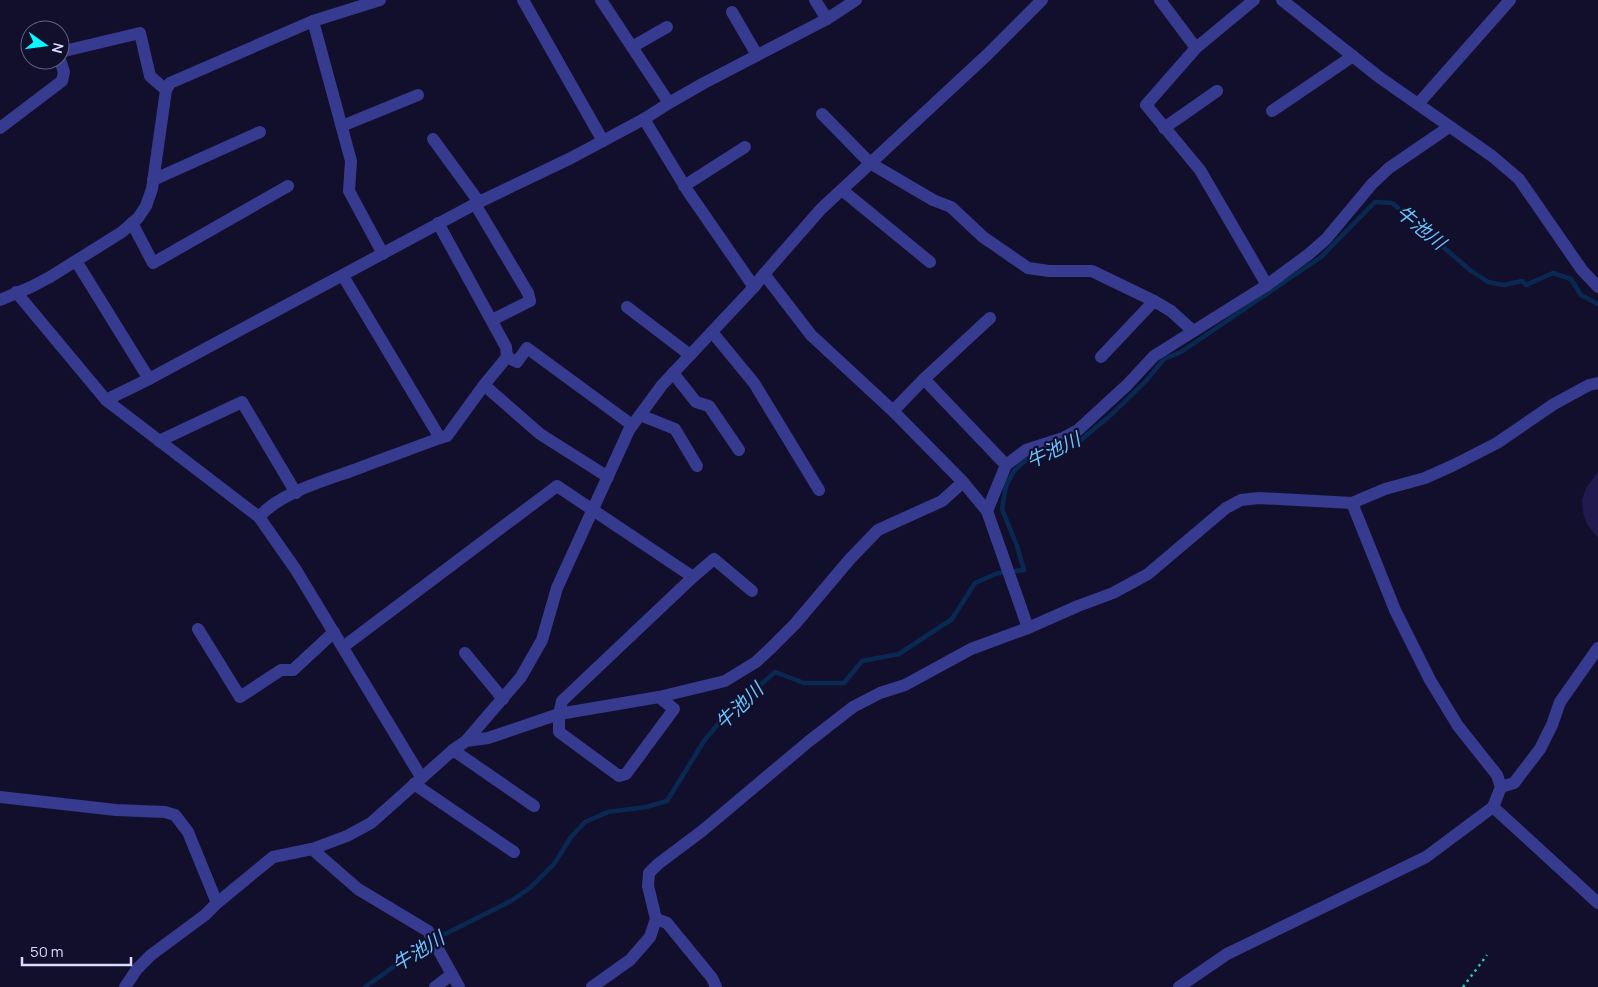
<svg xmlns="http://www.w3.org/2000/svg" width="1598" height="987" viewBox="0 0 1598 987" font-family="Manrope,'Noto Sans JP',sans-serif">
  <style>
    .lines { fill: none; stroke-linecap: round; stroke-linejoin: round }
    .stream { stroke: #092952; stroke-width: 4.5 }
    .building { fill: #211a4f }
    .path { stroke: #28c7b1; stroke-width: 2.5; stroke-dasharray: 2.5 4; stroke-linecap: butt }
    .street { stroke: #373b8f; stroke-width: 12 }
    .labels { text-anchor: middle; stroke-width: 4.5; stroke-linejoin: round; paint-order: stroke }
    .water-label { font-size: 19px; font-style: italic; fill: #69c5ff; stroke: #120f2d }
  </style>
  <rect width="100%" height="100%" fill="#120f2d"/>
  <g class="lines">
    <path class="stream" d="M 365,987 L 427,943 L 511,901 L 531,887 L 554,864 L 571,837 L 585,822 L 608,812 L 646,807 L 667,801 L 704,741 L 724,717 L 775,672 L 804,683 L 844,683 L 862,661 L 899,654 L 952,619 L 975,583 L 998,573 L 1024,570 L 1017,546 L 1002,509 L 1006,486 L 1014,471 L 1026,460 L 1081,440 L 1113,413 L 1145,382 L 1164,359 L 1181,352 L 1321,257 L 1375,202 L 1392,203 L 1470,270 L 1488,282 L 1504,285 L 1522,281 L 1526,285 L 1553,273 L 1571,279 L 1581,295 L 1598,304"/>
  </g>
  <path class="building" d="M 1598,472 L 1598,538 L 1587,524 L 1583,513 L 1582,500 L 1586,488 Z"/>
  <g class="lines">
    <path class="path" d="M 1463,987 L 1487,955"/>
    <g class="street">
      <path d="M 523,0 L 603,141"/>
      <path d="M 601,0 L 669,103"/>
      <path d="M 815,0 L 827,19"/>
      <path d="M 1160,0 L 1196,48"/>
      <path d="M 1254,0 L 1196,48 L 1146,105 L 1200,170 L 1267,285"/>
      <path d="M 1282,0 L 1379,77 L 1492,156 L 1519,179 L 1582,270 L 1598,287"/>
      <path d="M 732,12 L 757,55"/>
      <path d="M 313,21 L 351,161 L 349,191 L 383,254"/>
      <path d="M 632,47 L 667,27"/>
      <path d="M 60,52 L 140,33 L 150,76 L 166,90"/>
      <path d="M 1418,104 L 1510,0"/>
      <path d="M 1272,111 L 1353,56"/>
      <path d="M 822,114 L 870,163 L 933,200 L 951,207 L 983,237 L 1028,268 L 1049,271 L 1092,271 L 1154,301 L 1171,311 L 1193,331"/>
      <path d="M 644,119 L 687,190 L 754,287"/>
      <path d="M 342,126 L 418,95"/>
      <path d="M 0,128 L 62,81 L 64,72 L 60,60"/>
      <path d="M 1164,128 L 1217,91"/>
      <path d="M 433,139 L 479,202"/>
      <path d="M 153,180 L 260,132"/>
      <path d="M 684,186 L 745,147"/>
      <path d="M 842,190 L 930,262"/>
      <path d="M 475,204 L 528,293 L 530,301 L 492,320"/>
      <path d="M 132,223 L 153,263 L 288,186"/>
      <path d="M 438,223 L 506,347 L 507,357 L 484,385"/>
      <path d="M 76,261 L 149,379"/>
      <path d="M 764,274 L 811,335 L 893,411 L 963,482 L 987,511 L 1028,628"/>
      <path d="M 16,292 L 106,400 L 259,517 L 296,570 L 421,777"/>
      <path d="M 0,300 L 31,287 L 50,277 L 122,232 L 138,218 L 146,206 L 152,189 L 166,90 L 170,83 L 313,21 L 380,0"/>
      <path d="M 627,307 L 690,355"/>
      <path d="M 712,332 L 754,383 L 819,490"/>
      <path d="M 507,357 L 517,362 L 527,348 L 632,425"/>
      <path d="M 1101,357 L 1154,301"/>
      <path d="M 673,373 L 696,402 L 709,406 L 739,450"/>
      <path d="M 924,379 L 1006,465"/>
      <path d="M 106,400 L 149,379 L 475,204 L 571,158 L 644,119 L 669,103 L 704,83 L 827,19 L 856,0"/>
      <path d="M 893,411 L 924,379 L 990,318"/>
      <path d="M 640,415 L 675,429 L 697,466"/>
      <path d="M 440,438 L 447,436 L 484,385 L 540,434 L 608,477"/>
      <path d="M 159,441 L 242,402 L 296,493"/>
      <path d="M 987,511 L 1006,465 L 1026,450 L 1063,438 L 1078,430 L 1127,385 L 1154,356 L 1267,285 L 1309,254 L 1326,239 L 1372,184 L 1389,168 L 1449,127"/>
      <path d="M 259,517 C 280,493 323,481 354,470 C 382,459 411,449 440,438 L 343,276"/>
      <path d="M 693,577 L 714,559 L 752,591"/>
      <path d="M 198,629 L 240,697 L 281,670 L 293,670 L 334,632"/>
      <path d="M 343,647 L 557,486 L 693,577 L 562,701 L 559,714 L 559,732 L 619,776 L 626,774 L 674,709 L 659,697"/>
      <path d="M 465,653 L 503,699"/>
      <path d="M 466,741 L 488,738 L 559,714 L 659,697 L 725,681 L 756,662 L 771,648 L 795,624 L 850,559 L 878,530 L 942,501 L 963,482"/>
      <path d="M 453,750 L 534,806"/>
      <path d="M 414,784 L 514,852"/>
      <path d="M 1501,787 L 1514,783 L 1540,749 L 1552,725 L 1560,702 L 1598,648"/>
      <path d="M 0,797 L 116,810 L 165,812 L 175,815 L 188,832 L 217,903"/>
      <path d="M 1493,807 L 1598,903"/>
      <path d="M 312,849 L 358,889 L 428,931 L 459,987"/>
      <path d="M 656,919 L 667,923 L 712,978 L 716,987"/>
      <path d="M 125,987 L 137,969 L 151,955 L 205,915 L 217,903 L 273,857 L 312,849 L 347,836 L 371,823 L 453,750 L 466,741 L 521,677 L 542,640 L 557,588 L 629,430 L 662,385 L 754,287 L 764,274 L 821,209 L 988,54 L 1042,0"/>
      <path d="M 435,987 L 451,975"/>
      <path d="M 592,987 L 630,960 L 650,937 L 656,919 L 648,886 L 649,873 L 658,864 L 702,831 L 808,742 L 853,707 L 880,693 L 905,685 L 971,649 L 1028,628 L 1078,606 L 1113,593 L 1148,574 L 1226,508 L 1241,500 L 1259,498 L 1352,503 L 1385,489 L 1425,478 L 1454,465 L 1497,443 L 1554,404 L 1589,385 L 1598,383"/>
      <path d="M 1179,987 L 1227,954 L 1426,857 L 1493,807 L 1501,787 L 1497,775 L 1458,726 L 1430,680 L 1395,610 L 1352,503"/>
    </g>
  </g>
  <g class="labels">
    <g class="water-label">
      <text transform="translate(1421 227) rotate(39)" y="7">牛池川</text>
      <text transform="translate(1053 450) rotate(-25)" y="7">牛池川</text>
      <text transform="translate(739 706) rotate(-44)" y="7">牛池川</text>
      <text transform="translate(418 951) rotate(-32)" y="7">牛池川</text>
    </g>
  </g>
  <g transform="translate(45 45) rotate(104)"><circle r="24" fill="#120f2d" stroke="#636181"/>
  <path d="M0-4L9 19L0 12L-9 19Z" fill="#07f9ff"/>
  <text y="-8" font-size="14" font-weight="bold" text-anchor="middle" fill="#dcdbff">N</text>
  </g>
  <path d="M22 957v8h109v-8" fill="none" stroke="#dcdbff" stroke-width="2.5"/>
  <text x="30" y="957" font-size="15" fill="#dcdbff" stroke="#120f2d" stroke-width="4" paint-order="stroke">50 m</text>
</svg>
